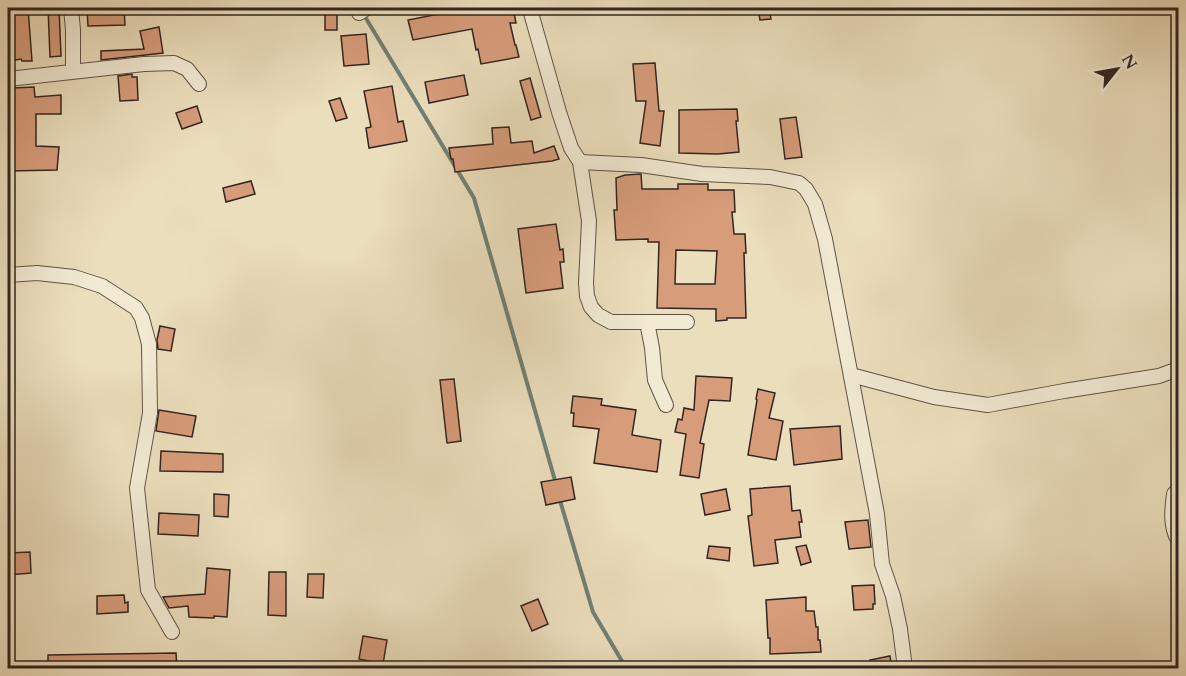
<svg xmlns="http://www.w3.org/2000/svg" width="1186" height="676" viewBox="0 0 1186 676" font-family="Cardo,serif">
  <style>
    .lines { fill: none; stroke-linecap: round; stroke-linejoin: round }
    .stream { stroke: #708074; stroke-width: 4 }
    .building { fill: #d79c7a; stroke: #32251f; stroke-width: 1.5; fill-rule: evenodd }
    .minor-casing { stroke: #605346; stroke-width: 16 }
    .minor { stroke: #f2ead3; stroke-width: 14 }
  </style>
  <rect width="100%" height="100%" fill="#ebdebc"/>
  <filter id="stains"><feTurbulence type="fractalNoise" baseFrequency=".00333" numOctaves="4"/><feColorMatrix values="0 0 0 0 .2 0 0 0 0 .09 0 0 0 0 .02 0 0 0 .5 -.17"/></filter>
  <radialGradient id="worn" r=".72"><stop offset=".6" stop-color="#630" stop-opacity="0"/><stop offset="1" stop-color="#630" stop-opacity=".3"/></radialGradient>
  <g class="lines">
    <g class="stream">
      <path d="M 364,15 L 474,198 L 556,484"/>
      <path d="M 559,497 L 593,612 L 626,668"/>
    </g>
  </g>
  <g class="building">
    <path d="M 8,8 L 28,8 L 32,61 L 22,61 L 21,59 L 9,61 Z"/>
    <path d="M 48,8 L 59,8 L 61,56 L 50,57 Z"/>
    <path d="M 87,8 L 124,8 L 125,25 L 88,26 Z"/>
    <rect x="325" y="8" width="12" height="22"/>
    <path d="M 469,8 L 513,8 L 516,23 L 510,23 L 515,45 L 516,45 L 519,57 L 481,64 L 478,49 L 476,50 L 472,29 L 413,40 L 408,20 Z"/>
    <path d="M 758,8 L 769,8 L 771,19 L 760,20 Z"/>
    <path d="M 159,27 L 163,53 L 101,60 L 101,51 L 144,49 L 140,31 Z"/>
    <path d="M 366,34 L 369,64 L 344,66 L 341,36 Z"/>
    <path d="M 655,63 L 659,111 L 664,111 L 660,146 L 640,143 L 646,101 L 636,101 L 633,64 Z"/>
    <path d="M 132,74 L 132,77 L 137,77 L 138,100 L 120,101 L 118,76 Z"/>
    <path d="M 464,75 L 468,95 L 429,103 L 425,82 Z"/>
    <path d="M 530,78 L 541,117 L 531,120 L 520,81 Z"/>
    <path d="M 392,86 L 398,122 L 403,121 L 407,141 L 369,148 L 366,128 L 371,127 L 364,91 Z"/>
    <path d="M 34,87 L 35,97 L 61,95 L 61,114 L 36,114 L 36,146 L 59,147 L 57,170 L 8,171 L 8,145 L 12,145 L 13,88 Z"/>
    <path d="M 340,98 L 347,118 L 336,121 L 329,101 Z"/>
    <path d="M 197,106 L 202,122 L 182,129 L 176,113 Z"/>
    <path d="M 737,109 L 738,121 L 736,121 L 739,152 L 718,154 L 679,153 L 679,110 Z"/>
    <path d="M 796,117 L 802,157 L 785,159 L 780,119 Z"/>
    <path d="M 509,127 L 511,143 L 532,141 L 534,153 L 554,146 L 559,159 L 552,161 L 455,172 L 453,159 L 451,159 L 449,148 L 493,144 L 492,128 Z"/>
    <path d="M 641,174 L 642,189 L 678,189 L 678,184 L 708,184 L 708,190 L 734,190 L 735,212 L 732,212 L 734,234 L 745,234 L 746,253 L 744,253 L 746,318 L 727,318 L 727,320 L 716,321 L 716,309 L 657,308 L 659,242 L 648,242 L 648,239 L 616,240 L 614,210 L 617,210 L 616,178 L 625,175 ZM 676,250 L 717,251 L 715,284 L 675,284 Z"/>
    <path d="M 251,181 L 255,194 L 226,202 L 223,188 Z"/>
    <path d="M 556,224 L 560,250 L 563,249 L 564,262 L 560,262 L 563,288 L 526,293 L 518,229 Z"/>
    <path d="M 160,326 L 175,329 L 171,351 L 158,349 L 157,340 Z"/>
    <path d="M 696,376 L 732,378 L 730,401 L 709,400 L 700,443 L 704,444 L 699,478 L 680,475 L 686,434 L 675,432 L 678,419 L 682,420 L 684,408 L 694,410 Z"/>
    <path d="M 454,379 L 461,441 L 447,443 L 440,380 Z"/>
    <path d="M 758,389 L 775,393 L 769,418 L 783,421 L 776,460 L 748,455 L 757,400 L 756,399 Z"/>
    <path d="M 573,396 L 602,399 L 601,405 L 636,410 L 632,435 L 661,440 L 657,472 L 594,463 L 599,429 L 573,426 L 574,413 L 571,413 Z"/>
    <path d="M 159,410 L 196,416 L 192,437 L 156,431 Z"/>
    <path d="M 840,426 L 842,459 L 794,465 L 790,429 Z"/>
    <path d="M 161,451 L 223,454 L 223,472 L 160,471 Z"/>
    <path d="M 571,477 L 575,499 L 546,505 L 541,482 Z"/>
    <path d="M 790,486 L 792,511 L 800,510 L 802,522 L 799,522 L 801,537 L 775,540 L 778,563 L 754,566 L 748,516 L 752,515 L 750,489 Z"/>
    <path d="M 726,489 L 730,510 L 705,515 L 701,494 Z"/>
    <path d="M 214,494 L 229,495 L 228,517 L 214,516 Z"/>
    <path d="M 159,513 L 199,515 L 198,536 L 158,534 Z"/>
    <path d="M 868,520 L 871,547 L 849,549 L 845,522 Z"/>
    <path d="M 806,545 L 811,562 L 801,565 L 796,547 Z"/>
    <path d="M 709,546 L 730,548 L 729,561 L 707,558 Z"/>
    <path d="M 30,552 L 31,573 L 8,575 L 8,553 Z"/>
    <path d="M 207,568 L 230,570 L 227,617 L 214,616 L 214,618 L 189,617 L 188,606 L 169,608 L 163,597 L 205,594 Z"/>
    <path d="M 269,572 L 286,572 L 286,616 L 268,615 Z"/>
    <path d="M 308,574 L 324,574 L 323,598 L 307,597 Z"/>
    <path d="M 874,585 L 875,604 L 873,604 L 873,609 L 854,610 L 852,586 Z"/>
    <path d="M 124,595 L 125,603 L 128,602 L 128,612 L 97,614 L 97,596 Z"/>
    <path d="M 806,597 L 806,611 L 814,611 L 816,627 L 818,627 L 818,640 L 820,640 L 821,652 L 770,654 L 770,638 L 768,638 L 766,600 Z"/>
    <path d="M 538,599 L 548,624 L 532,631 L 521,606 Z"/>
    <path d="M 363,636 L 387,640 L 383,664 L 359,659 Z"/>
    <path d="M 176,653 L 177,669 L 48,669 L 48,655 Z"/>
    <path d="M 890,656 L 892,669 L 872,669 L 870,660 Z"/>
  </g>
  <g class="lines">
    <g class="minor-casing">
      <g id="minor">
        <path d="M 71,8 L 73,30 L 73,71"/>
        <path d="M 531,8 L 531,13 L 559,112 L 571,148 L 580,162 L 589,221 L 586,283 L 587,296 L 591,307 L 598,315 L 611,322 L 687,322"/>
        <path d="M 359,13 L 367,8"/>
        <path d="M 8,79 L 144,64 L 174,63 L 187,69 L 199,84"/>
        <path d="M 580,162 L 641,165 L 702,174 L 770,177 L 799,183 L 806,189 L 815,204 L 825,239 L 877,514 L 882,564 L 893,596 L 900,629 L 905,668"/>
        <path d="M 8,275 L 37,273 L 74,277 L 102,286 L 136,308 L 142,318 L 149,344 L 150,413 L 137,488 L 148,590 L 172,632"/>
        <path d="M 647,322 L 652,348 L 655,380 L 666,405"/>
        <path d="M 851,375 L 934,397 L 988,405 L 1064,391 L 1159,376 L 1178,369"/>
        <path d="M 1178,490 L 1174,494 C 1172,509 1170,526 1178,540"/>
      </g>
    </g>
    <use href="#minor" class="minor"/>
  </g>
  <rect width="1186" height="676" fill="none" stroke="#ebdebc" stroke-width="30"/>
  <rect x="9" y="9" width="1168" height="658" fill="none" stroke="#32251f" stroke-width="3"/>
  <rect x="15" y="15" width="1156" height="646" fill="none" stroke="#32251f" stroke-width="1.5"/>
  <g transform="translate(1117 69) rotate(59)" stroke="#f2ead3" stroke-width="4.5" paint-order="stroke">
  <path d="M0-4.5L10 22L0 15L-10 22Z" fill="#32251f"/>
  <text y="-9" font-size="16" font-weight="bold" text-anchor="middle" fill="#32251f">N</text>
  </g>
  <rect width="100%" height="100%" filter="url(#stains)"/>
  <rect width="100%" height="100%" fill="url(#worn)"/>
</svg>
